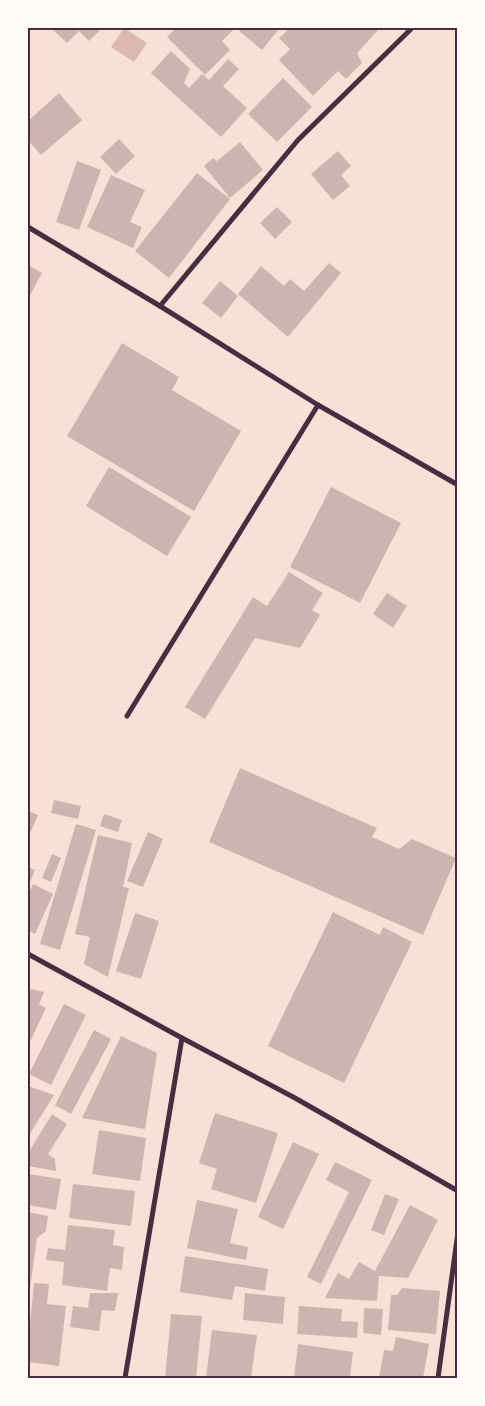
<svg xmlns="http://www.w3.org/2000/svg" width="485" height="1406" viewBox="0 0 485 1406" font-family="Signika,sans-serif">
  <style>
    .water { fill: #dcb8b0 }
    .building { fill: #ccb4b1 }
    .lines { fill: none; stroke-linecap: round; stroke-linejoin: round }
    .minor { stroke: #4a2c40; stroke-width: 5 }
    .neatline { fill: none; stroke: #4a2c40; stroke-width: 2 }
  </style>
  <rect width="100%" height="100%" fill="#f7e1d7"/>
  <path class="water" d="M 124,28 L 147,43 L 134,62 L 111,47 Z"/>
  <g class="building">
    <path d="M 53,28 L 102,28 L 89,41 L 79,31 L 67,43 L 52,29 Z"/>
    <path d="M 175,28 L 235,28 L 222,41 L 230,50 L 205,75 L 167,37 L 176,28 Z"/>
    <path d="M 241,28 L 280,28 L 262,50 L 239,31 Z"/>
    <path d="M 290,28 L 375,28 L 378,30 L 357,53 L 362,63 L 346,79 L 338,71 L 313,96 L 279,60 L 290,49 L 279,38 Z"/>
    <path d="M 171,51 L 190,69 L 184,83 L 189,88 L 202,74 L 209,80 L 228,59 L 239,69 L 223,86 L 247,108 L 221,137 L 151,73 Z"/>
    <path d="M 283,78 L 312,107 L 277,142 L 248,114 Z"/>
    <path d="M 59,93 L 82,120 L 41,155 L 28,140 L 28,121 Z"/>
    <path d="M 119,139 L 135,156 L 116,174 L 100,157 Z"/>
    <path d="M 240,142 L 263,170 L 230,198 L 204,166 L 213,158 L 217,161 Z"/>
    <path d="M 338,151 L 351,166 L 341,175 L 350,186 L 333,200 L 311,174 Z"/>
    <path d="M 77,161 L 101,170 L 79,230 L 56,222 Z"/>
    <path d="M 197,173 L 230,199 L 169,278 L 135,251 Z"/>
    <path d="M 111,175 L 145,190 L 130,222 L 142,227 L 133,248 L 87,227 Z"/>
    <path d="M 277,207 L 292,222 L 275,239 L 260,223 Z"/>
    <path d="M 329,263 L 341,273 L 288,337 L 238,294 L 261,266 L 284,286 L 290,279 L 304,291 Z"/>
    <path d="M 28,265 L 42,273 L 28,299 Z"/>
    <path d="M 220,281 L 238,296 L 221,318 L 202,303 Z"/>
    <path d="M 122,343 L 179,377 L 172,390 L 241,431 L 194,511 L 67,436 Z"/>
    <path d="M 109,467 L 191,517 L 167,556 L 86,506 Z"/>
    <path d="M 331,487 L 401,523 L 360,603 L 290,567 Z"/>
    <path d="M 289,572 L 323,593 L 312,610 L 320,615 L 300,648 L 255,638 L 205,719 L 185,707 L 253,597 L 267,606 Z"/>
    <path d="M 387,593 L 407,606 L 393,628 L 373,614 Z"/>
    <path d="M 240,768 L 377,828 L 372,837 L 399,849 L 412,839 L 456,858 L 423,935 L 209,842 Z"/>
    <path d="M 54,800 L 81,806 L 78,819 L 51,813 Z"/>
    <path d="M 28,811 L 38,815 L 28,838 Z"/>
    <path d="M 104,814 L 122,820 L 118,832 L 100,826 Z"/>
    <path d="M 76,824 L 96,830 L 60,950 L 40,944 Z"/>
    <path d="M 148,832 L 163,839 L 143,887 L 127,881 Z"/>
    <path d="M 98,835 L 132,843 L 123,887 L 129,888 L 108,977 L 84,964 L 90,937 L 75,934 Z"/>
    <path d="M 52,854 L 61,858 L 51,882 L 42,878 Z"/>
    <path d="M 28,867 L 35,870 L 28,887 Z"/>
    <path d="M 33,884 L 53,894 L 35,934 L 28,930 L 28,896 Z"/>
    <path d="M 333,912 L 380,935 L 383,927 L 412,942 L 344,1083 L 268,1046 Z"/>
    <path d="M 135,913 L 159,921 L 141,979 L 116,971 Z"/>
    <path d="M 31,989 L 44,992 L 39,1004 L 46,1008 L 28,1046 L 28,996 Z"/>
    <path d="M 64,1004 L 86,1015 L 51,1085 L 29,1074 Z"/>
    <path d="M 94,1030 L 111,1039 L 71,1114 L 55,1105 Z"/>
    <path d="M 121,1036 L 157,1053 L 145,1129 L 82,1118 Z"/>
    <path d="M 28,1086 L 54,1095 L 28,1137 Z"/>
    <path d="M 215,1113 L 278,1133 L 256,1203 L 211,1189 L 217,1169 L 199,1163 Z"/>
    <path d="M 52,1114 L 67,1124 L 48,1154 L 55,1159 L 56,1171 L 28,1166 L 28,1153 Z"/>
    <path d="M 99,1130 L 146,1138 L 140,1181 L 92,1174 Z"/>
    <path d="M 293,1142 L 319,1154 L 283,1229 L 258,1217 Z"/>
    <path d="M 335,1162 L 372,1180 L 321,1284 L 307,1277 L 349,1192 L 326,1180 Z"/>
    <path d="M 28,1174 L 61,1179 L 56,1210 L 28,1205 Z"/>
    <path d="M 73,1184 L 135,1191 L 131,1226 L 69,1218 Z"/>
    <path d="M 385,1194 L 399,1199 L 384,1235 L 371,1230 Z"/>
    <path d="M 197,1200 L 238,1209 L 230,1243 L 248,1247 L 246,1260 L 187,1248 Z"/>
    <path d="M 410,1205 L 438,1220 L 408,1278 L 379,1276 L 377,1301 L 325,1298 L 338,1273 L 349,1279 L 359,1262 L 375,1271 Z"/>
    <path d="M 28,1212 L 48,1216 L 46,1231 L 37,1238 L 29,1296 L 28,1296 Z"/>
    <path d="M 68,1225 L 115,1230 L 113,1245 L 124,1247 L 122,1270 L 110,1268 L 107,1291 L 62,1285 L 64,1262 L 46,1260 L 48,1248 L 65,1250 Z"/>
    <path d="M 185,1256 L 268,1269 L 265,1291 L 235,1286 L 232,1300 L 180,1292 Z"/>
    <path d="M 34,1283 L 49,1284 L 47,1304 L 66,1306 L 59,1366 L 28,1362 L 28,1344 Z"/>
    <path d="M 402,1288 L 440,1291 L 436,1334 L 388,1330 L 391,1295 L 397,1295 Z"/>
    <path d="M 90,1293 L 118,1293 L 115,1311 L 102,1310 L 99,1331 L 70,1327 L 73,1306 L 88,1308 Z"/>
    <path d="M 245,1293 L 285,1297 L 283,1324 L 243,1320 Z"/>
    <path d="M 299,1306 L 342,1309 L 341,1321 L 358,1322 L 357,1338 L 297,1334 Z"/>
    <path d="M 364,1308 L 383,1309 L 381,1335 L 363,1333 Z"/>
    <path d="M 171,1314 L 202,1316 L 196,1378 L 165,1378 Z"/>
    <path d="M 212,1330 L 257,1335 L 251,1378 L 206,1378 Z"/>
    <path d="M 396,1337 L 429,1344 L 423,1378 L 379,1378 L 384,1350 L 393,1351 Z"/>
    <path d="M 298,1344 L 353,1352 L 350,1378 L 294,1378 Z"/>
  </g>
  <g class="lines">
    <g class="minor">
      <path d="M 28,227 L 160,306 L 318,405 L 458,485"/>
      <path d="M 160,306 L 298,140 L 412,28"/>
      <path d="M 127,716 L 318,405"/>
      <path d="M 28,954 L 182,1038 L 295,1098 L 458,1191"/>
      <path d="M 125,1378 L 182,1038"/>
      <path d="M 438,1378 L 458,1232"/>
    </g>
  </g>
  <rect width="485" height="1406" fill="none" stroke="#fffaf5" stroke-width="58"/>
  <rect x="29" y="29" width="427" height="1348" class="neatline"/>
</svg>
